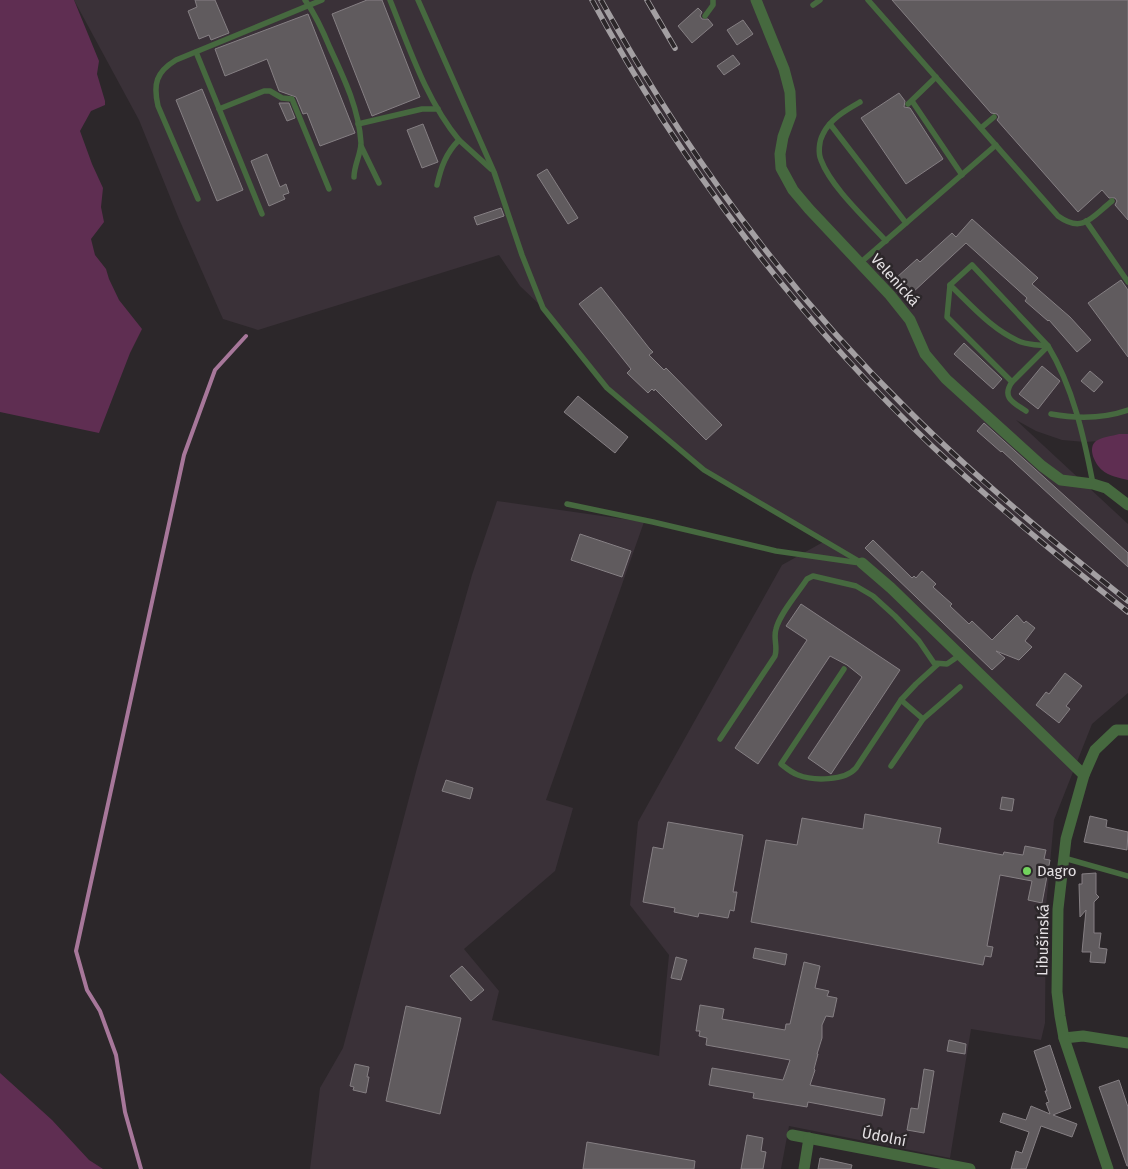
<svg xmlns="http://www.w3.org/2000/svg" width="1128" height="1169" viewBox="0 0 1128 1169" font-family="'Fira Sans',sans-serif">
  <style>
    .built { fill: #3a3138 }
    .green { fill: #5f2e52 }
    .lines { fill: none; stroke-linecap: round; stroke-linejoin: round }
    .stream { stroke: #a7779a; stroke-width: 4 }
    .building { fill: #605b5e; stroke: #857f83 }
    .service { stroke: #46693f; stroke-width: 5.5 }
    .minor { stroke: #46693f; stroke-width: 11 }
    .rail-casing { stroke: #a39fa2; stroke-width: 5.5 }
    .rail { stroke: #2c272a; stroke-width: 4; stroke-dasharray: 11; stroke-linecap: butt }
    .poi-dot { fill: #72d25d; stroke: #2c272a; stroke-width: 2 }
    .labels { text-anchor: middle; stroke-width: 5; stroke-linejoin: round; paint-order: stroke }
    .street-label { font-size: 15px; fill: #e5e1e4; stroke: #2c272a }
    .poi-label { font-size: 15px; fill: #e5e1e4; stroke: #2c272a; text-anchor: start }
  </style>
  <rect width="100%" height="100%" fill="#2c272a"/>
  <path class="built" d="M 74,0 L 1128,0 L 1128,439 L 1085,442 L 1062,440 L 1036,431 L 1016,420 L 1128,524 L 1128,693 L 1092,724 L 1054,820 L 1046,907 L 1045,1023 L 1041,1040 L 971,1029 L 950,1158 L 789,1126 L 781,1169 L 310,1169 L 320,1088 L 343,1048 L 417,768 L 472,575 L 497,501 L 644,522 L 546,800 L 573,808 L 555,871 L 464,949 L 499,991 L 492,1020 L 659,1056 L 669,955 L 630,905 L 638,822 L 782,565 L 825,541 L 704,470 L 607,388 L 543,308 L 520,286 L 499,255 L 258,330 L 223,319 L 179,219 L 139,120 Z"/>
  <g class="green">
    <path d="M 0,0 L 74,0 L 99,61 L 97,74 L 105,101 L 105,105 L 91,111 L 80,131 L 92,164 L 103,188 L 101,207 L 104,222 L 91,239 L 95,255 L 106,269 L 109,279 L 119,300 L 142,329 L 130,353 L 99,433 L 0,412 Z"/>
    <path d="M 1119,434 L 1128,434 L 1128,480 C 1120,478 1108,476 1102,470 C 1095,464 1087,448 1096,441 C 1102,437 1112,436 1119,434 Z"/>
    <path d="M 0,1073 L 52,1120 L 89,1160 L 103,1169 L 0,1169 Z"/>
  </g>
  <g class="lines">
    <path class="stream" d="M 141,1169 L 125,1112 L 116,1055 L 100,1011 L 87,990 L 76,951 L 184,455 L 215,370 L 246,336"/>
  </g>
  <g class="building">
    <path d="M 195,0 L 215,0 L 229,33 L 211,40 L 209,35 L 199,39 L 188,11 L 197,7 Z"/>
    <path d="M 367,0 L 382,0 L 420,97 L 372,116 L 332,14 Z"/>
    <path d="M 892,0 L 1128,0 L 1128,220 L 1115,205 L 1117,201 L 1115,198 L 1109,198 L 1102,190 L 1078,212 L 997,120 L 999,117 L 997,114 L 991,113 Z"/>
    <path d="M 698,8 L 702,12 L 700,16 L 702,19 L 708,19 L 713,25 L 692,43 L 678,26 Z"/>
    <path d="M 308,14 L 355,133 L 320,146 L 307,113 L 303,114 L 296,97 L 279,91 L 267,59 L 225,76 L 215,49 Z"/>
    <path d="M 743,20 L 753,34 L 737,45 L 727,30 Z"/>
    <path d="M 733,55 L 740,64 L 724,75 L 717,66 Z"/>
    <path d="M 202,89 L 243,190 L 217,201 L 176,100 Z"/>
    <path d="M 899,93 L 905,101 L 904,107 L 910,108 L 943,159 L 906,184 L 861,118 Z"/>
    <path d="M 279,103 L 289,103 L 295,118 L 287,121 Z"/>
    <path d="M 423,124 L 438,162 L 422,168 L 407,130 Z"/>
    <path d="M 267,154 L 280,187 L 286,184 L 289,193 L 283,195 L 285,199 L 269,206 L 251,161 Z"/>
    <path d="M 547,169 L 578,218 L 568,224 L 537,175 Z"/>
    <path d="M 501,208 L 504,216 L 477,225 L 474,217 Z"/>
    <path d="M 972,219 L 1038,278 L 1032,284 L 1070,317 L 1091,340 L 1077,352 L 1049,320 L 1048,321 L 1025,301 L 1027,298 L 966,243 L 911,294 L 896,278 L 917,259 L 920,262 L 952,233 L 956,237 Z"/>
    <path d="M 1121,280 L 1128,290 L 1128,357 L 1088,303 Z"/>
    <path d="M 601,287 L 649,348 L 653,352 L 649,355 L 664,370 L 666,368 L 722,425 L 706,440 L 655,389 L 654,391 L 652,389 L 648,393 L 627,373 L 631,369 L 579,304 Z"/>
    <path d="M 964,343 L 1002,379 L 993,389 L 954,354 Z"/>
    <path d="M 1042,366 L 1060,381 L 1038,409 L 1019,394 Z"/>
    <path d="M 1090,371 L 1103,382 L 1094,392 L 1081,381 Z"/>
    <path d="M 578,396 L 628,437 L 615,453 L 564,412 Z"/>
    <path d="M 984,423 L 1128,553 L 1128,567 L 1002,451 L 1001,452 L 977,431 Z"/>
    <path d="M 580,534 L 631,551 L 622,577 L 571,560 Z"/>
    <path d="M 873,540 L 912,578 L 914,576 L 916,578 L 922,571 L 936,584 L 933,587 L 952,604 L 950,606 L 969,624 L 972,621 L 992,640 L 1017,615 L 1024,623 L 1026,621 L 1035,628 L 1025,641 L 1032,647 L 1019,660 L 996,651 L 1005,658 L 992,670 L 865,548 Z"/>
    <path d="M 801,604 L 900,670 L 831,774 L 808,758 L 862,677 L 847,665 L 830,656 L 758,764 L 735,748 L 807,640 L 786,626 Z"/>
    <path d="M 1065,673 L 1082,686 L 1066,706 L 1070,709 L 1059,723 L 1036,705 L 1046,692 L 1049,694 Z"/>
    <path d="M 446,780 L 473,788 L 470,799 L 442,791 Z"/>
    <path d="M 1002,797 L 1014,799 L 1012,811 L 1000,809 Z"/>
    <path d="M 865,814 L 941,828 L 938,843 L 1003,855 L 1004,852 L 1023,855 L 1025,846 L 1046,850 L 1044,859 L 1050,860 L 1042,903 L 1028,900 L 1032,881 L 1000,875 L 987,946 L 993,947 L 991,957 L 985,956 L 983,965 L 751,922 L 766,840 L 797,845 L 802,818 L 863,829 Z"/>
    <path d="M 1090,816 L 1107,820 L 1106,827 L 1128,832 L 1127,850 L 1084,842 Z"/>
    <path d="M 668,822 L 743,835 L 733,892 L 737,892 L 734,911 L 730,910 L 728,918 L 699,913 L 698,917 L 674,912 L 675,908 L 643,902 L 653,847 L 663,849 Z"/>
    <path d="M 1096,873 L 1096,894 L 1099,897 L 1094,902 L 1094,933 L 1101,933 L 1099,948 L 1107,949 L 1105,963 L 1090,962 L 1091,952 L 1082,952 L 1086,910 L 1080,917 L 1079,884 L 1082,884 L 1082,874 Z"/>
    <path d="M 755,948 L 787,954 L 785,965 L 753,958 Z"/>
    <path d="M 676,957 L 687,960 L 681,980 L 671,978 Z"/>
    <path d="M 804,962 L 820,966 L 815,988 L 829,991 L 827,996 L 837,998 L 833,1017 L 826,1016 L 822,1025 L 822,1038 L 817,1054 L 818,1054 L 814,1069 L 815,1070 L 810,1085 L 885,1099 L 882,1116 L 808,1102 L 807,1107 L 753,1098 L 754,1093 L 709,1085 L 712,1068 L 783,1080 L 790,1060 L 706,1045 L 707,1038 L 699,1036 L 700,1031 L 696,1031 L 700,1005 L 724,1009 L 722,1019 L 785,1030 L 786,1024 L 790,1024 Z"/>
    <path d="M 462,966 L 484,990 L 471,1001 L 450,976 Z"/>
    <path d="M 406,1006 L 461,1018 L 440,1114 L 386,1101 Z"/>
    <path d="M 949,1040 L 966,1044 L 965,1054 L 947,1051 Z"/>
    <path d="M 1050,1045 L 1071,1108 L 1053,1115 L 1077,1124 L 1072,1137 L 1041,1126 L 1026,1169 L 1011,1169 L 1016,1151 L 1022,1153 L 1029,1132 L 1000,1122 L 1003,1113 L 1026,1120 L 1031,1106 L 1050,1114 L 1046,1103 L 1049,1102 L 1045,1091 L 1047,1091 L 1034,1051 Z"/>
    <path d="M 355,1064 L 369,1067 L 367,1077 L 369,1077 L 366,1093 L 353,1090 L 354,1087 L 350,1086 Z"/>
    <path d="M 924,1069 L 934,1071 L 924,1133 L 907,1130 L 911,1108 L 918,1109 Z"/>
    <path d="M 1119,1080 L 1128,1107 L 1128,1166 L 1127,1166 L 1099,1087 Z"/>
    <path d="M 747,1135 L 763,1138 L 761,1151 L 766,1152 L 763,1169 L 741,1169 Z"/>
    <path d="M 587,1142 L 695,1161 L 694,1169 L 583,1169 Z"/>
    <path d="M 820,1158 L 852,1165 L 851,1169 L 818,1169 Z"/>
  </g>
  <g class="lines">
    <g class="service">
      <path d="M 305,0 C 316,15 323,31 330,48 C 344,78 359,109 361,143 C 361,154 354,165 354,177"/>
      <path d="M 390,0 C 409,47 426,100 459,140"/>
      <path d="M 418,0 L 494,172 L 522,255 L 543,308 L 607,388 L 704,470 L 862,563"/>
      <path d="M 868,0 L 1058,216 C 1083,234 1092,217 1112,201"/>
      <path d="M 813,5 L 820,0"/>
      <path d="M 705,16 L 713,5 L 713,0"/>
      <path d="M 196,52 L 262,214"/>
      <path d="M 912,101 L 962,175"/>
      <path d="M 860,102 C 846,110 830,119 823,134 C 819,141 818,153 821,160 C 831,187 866,219 886,241"/>
      <path d="M 908,104 L 936,77"/>
      <path d="M 219,109 L 264,91 L 270,91 L 282,98 L 292,99 L 329,189"/>
      <path d="M 358,124 L 422,109 L 438,109"/>
      <path d="M 830,124 L 906,223"/>
      <path d="M 981,128 L 994,117"/>
      <path d="M 361,146 L 379,183"/>
      <path d="M 437,185 C 441,167 446,153 459,140 L 491,169"/>
      <path d="M 198,199 L 158,106 C 153,84 156,72 176,60 L 322,0"/>
      <path d="M 1086,221 L 1128,282"/>
      <path d="M 860,263 L 996,145"/>
      <path d="M 950,285 C 971,305 993,331 1021,342 C 1029,345 1039,345 1048,346"/>
      <path d="M 1048,346 L 1012,382 L 947,317 L 950,285 L 972,265 L 1048,346 C 1073,387 1084,437 1093,484"/>
      <path d="M 1012,382 C 1001,398 1014,403 1026,411"/>
      <path d="M 1051,414 C 1078,419 1102,419 1128,410"/>
      <path d="M 567,504 L 653,522 L 776,551 L 860,563"/>
      <path d="M 844,669 L 781,764 C 786,768 792,773 798,775 C 813,781 845,781 856,768 L 901,700 L 916,684 L 938,664"/>
      <path d="M 901,700 L 923,719"/>
      <path d="M 720,739 L 775,656 C 778,647 773,638 776,629 C 780,613 798,593 807,579 L 813,576 L 856,586 L 873,596 L 895,616 L 919,641 L 934,663 L 947,664 L 960,655"/>
      <path d="M 891,766 L 923,719 L 960,687"/>
      <path d="M 1064,858 L 1128,876"/>
    </g>
    <g class="minor">
      <path d="M 756,0 L 784,69 L 790,92 L 791,115 L 783,137 L 780,154 L 781,168 L 793,190 L 809,209 L 890,295 L 910,320 L 925,354 L 946,379 L 1042,466 L 1061,480 L 1093,484 L 1106,488 L 1128,505"/>
      <path d="M 862,563 L 891,588 L 1084,775"/>
      <path d="M 1064,1038 L 1083,1036 L 1128,1043"/>
      <path d="M 792,1135 L 970,1169"/>
      <path d="M 804,1169 L 809,1138"/>
      <path d="M 1108,1169 L 1064,1038 L 1060,1016 L 1057,992 L 1058,909 L 1066,839 L 1084,775 L 1095,750 L 1116,730 L 1128,730"/>
    </g>
    <g class="rail-casing">
      <g id="rail">
        <path d="M 592,0 C 681,165 797,318 933,447 C 995,505 1061,559 1128,612"/>
        <path d="M 601,0 C 684,150 786,290 908,410 C 977,479 1052,541 1128,601"/>
        <path d="M 647,0 L 675,48"/>
      </g>
    </g>
    <use href="#rail" class="rail"/>
  </g>
  <circle class="poi-dot" cx="1027" cy="871" r="5"/>
  <g class="labels">
    <g class="street-label">
      <text transform="translate(895 280) rotate(48)" y="5">Velenická</text>
      <text transform="translate(1043 940) rotate(-89)" y="5">Libušínská</text>
      <text transform="translate(884 1137) rotate(11)" y="5">Údolní</text>
    </g>
    <g class="poi-label">
      <text x="1037" y="876">Dagro</text>
    </g>
  </g>
</svg>
